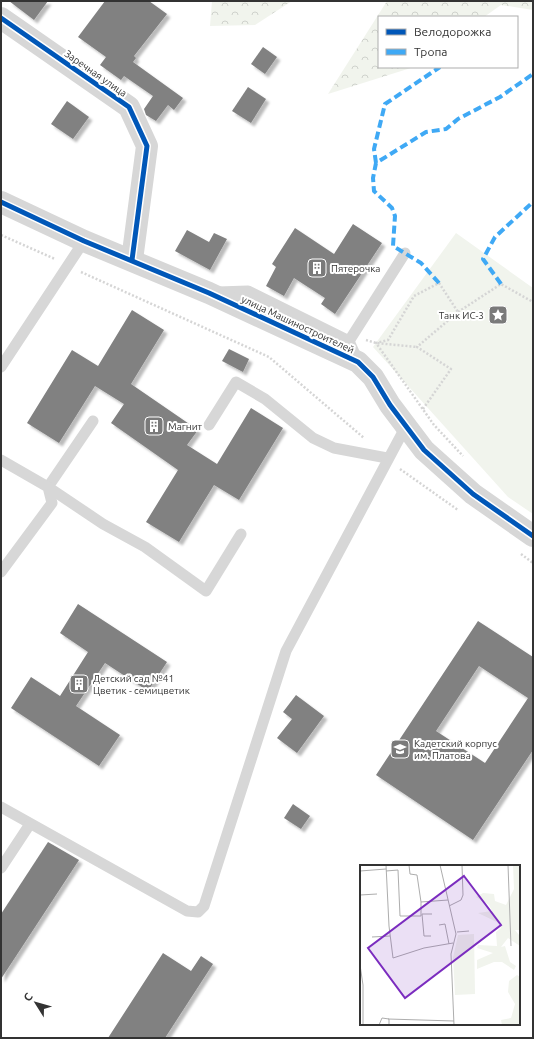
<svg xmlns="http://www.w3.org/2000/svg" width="534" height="1039" viewBox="0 0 534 1039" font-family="Ubuntu,sans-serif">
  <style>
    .forest { fill: url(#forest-crowns) }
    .green { fill: #f1f4ed }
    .building { fill: #818181; fill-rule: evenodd; filter: url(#shadow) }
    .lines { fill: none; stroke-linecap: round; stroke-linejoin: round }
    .path { stroke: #d5d5d5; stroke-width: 2.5; stroke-dasharray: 2 2; stroke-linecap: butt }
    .service { stroke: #d7d7d7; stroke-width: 11 }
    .minor { stroke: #d7d7d7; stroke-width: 22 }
    .quiet { stroke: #3fa9f5; stroke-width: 4; stroke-dasharray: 8 4; stroke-linecap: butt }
    .cycleway-casing { stroke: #fff; stroke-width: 8 }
    .cycleway { stroke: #0057b8; stroke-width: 5 }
    .labels { text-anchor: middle; stroke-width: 4; stroke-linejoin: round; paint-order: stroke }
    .street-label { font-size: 10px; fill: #333; stroke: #fff }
    .poi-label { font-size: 10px; fill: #333; stroke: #fff; text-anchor: start }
    .inset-road { fill: none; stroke: #adadad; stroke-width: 1 }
    .view { fill: #7b2cbf; fill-opacity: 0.15; stroke: #7b2cbf; stroke-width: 2 }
    .inset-edge { fill: none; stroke: #333; stroke-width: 2 }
  </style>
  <defs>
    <pattern id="forest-crowns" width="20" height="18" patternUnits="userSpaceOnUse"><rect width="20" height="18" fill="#f1f4ed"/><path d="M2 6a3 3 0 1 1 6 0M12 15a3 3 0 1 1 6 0" fill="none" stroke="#cfd2cc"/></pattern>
    <filter id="shadow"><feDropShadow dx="3.5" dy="3.5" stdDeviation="1" flood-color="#0004"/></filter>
  </defs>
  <rect width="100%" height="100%" fill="#fff"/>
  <g class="forest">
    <path d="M 212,1 L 292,1 L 255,25 L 210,26 Z"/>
    <path d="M 387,1 L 533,1 L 533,10 L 501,5 L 484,17 L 379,17 L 379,67 L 414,67 L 328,94 Z"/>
  </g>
  <path class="green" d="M 456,233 L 533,288 L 533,514 L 508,497 L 373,347 Z"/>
  <g class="building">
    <path d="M 9,1 L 48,1 L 34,20 Z"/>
    <path d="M 105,1 L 149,1 L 167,14 L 134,56 L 136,58 L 133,62 L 183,98 L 174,110 L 168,105 L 156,121 L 146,115 L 144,109 L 153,96 L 124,76 L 121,80 L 100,65 L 106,57 L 78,37 Z"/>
    <path d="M 263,47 L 277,57 L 265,74 L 251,64 Z"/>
    <path d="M 248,87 L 266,99 L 251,123 L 232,111 Z"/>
    <path d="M 67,101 L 89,117 L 73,139 L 51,124 Z"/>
    <path d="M 353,224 L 382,243 L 335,314 L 321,304 L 325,298 L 294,278 L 284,296 L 266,286 L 276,267 L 272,264 L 295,228 L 334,254 Z"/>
    <path d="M 187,230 L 209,242 L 214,233 L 227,239 L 210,270 L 175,251 Z"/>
    <path d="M 132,310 L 164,330 L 131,384 L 198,430 L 187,445 L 217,464 L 251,408 L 283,428 L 239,500 L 214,485 L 179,542 L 146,522 L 178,470 L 111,423 L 124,404 L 95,386 L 59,443 L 27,423 L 72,350 L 98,366 Z"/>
    <path d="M 229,349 L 249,359 L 243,372 L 222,361 Z"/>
    <path d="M 78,604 L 167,662 L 148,691 L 105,663 L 76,706 L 120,735 L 99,766 L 11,708 L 31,677 L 60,696 L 88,652 L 60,633 Z"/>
    <path d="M 478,621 L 533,657 L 533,750 L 473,840 L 376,775 ZM 479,666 L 528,698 L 485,763 L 436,731 Z"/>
    <path d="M 296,695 L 324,716 L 297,753 L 277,738 L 292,719 L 283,712 Z"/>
    <path d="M 293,804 L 310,816 L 301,829 L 284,818 Z"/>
    <path d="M 48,842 L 79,860 L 1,979 L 1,914 Z"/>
    <path d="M 163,953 L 191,971 L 201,956 L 213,964 L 165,1038 L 108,1038 Z"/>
  </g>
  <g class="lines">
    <g class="path">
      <path d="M 1,235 L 55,259"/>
      <path d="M 81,272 L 269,357 L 364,438"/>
      <path d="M 458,312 L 501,284 L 533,302"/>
      <path d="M 366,340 L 376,343 L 417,347"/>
      <path d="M 423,409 L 451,369 L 417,347 L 458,312 L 439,283 L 414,296 L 388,340 L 376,343 L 434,425 L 463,456"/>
      <path d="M 400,469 L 458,510"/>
      <path d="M 521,554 L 533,563"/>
    </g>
    <g class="service">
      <path d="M 218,292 L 248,291 L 349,341 L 357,359"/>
      <path d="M 349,341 L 405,253"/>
      <path d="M 1,367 L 84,241"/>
      <path d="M 93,421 L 48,487 L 103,524 L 145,547 L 206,591 L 241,534"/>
      <path d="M 209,425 L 236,382 L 265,399 L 313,438 L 334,448 L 387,458"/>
      <path d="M 1,460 L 48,487 L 52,503 L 1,572"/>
      <path d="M 1,807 L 187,911 L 198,912 L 204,906 L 286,651 L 406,426"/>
      <path d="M 1,868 L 30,824"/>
    </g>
    <g class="minor">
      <path d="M 1,18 L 129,107 L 147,146 L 132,260"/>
      <path d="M 1,202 L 84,241 L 209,293 L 358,362 L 373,377 L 390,405 L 424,450 L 473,494 L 533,536"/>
    </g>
    <g class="quiet">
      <path d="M 376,163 L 374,149 L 385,104 L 440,67"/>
      <path d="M 439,283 L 421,263 L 393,246 L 395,216 L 392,208 L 374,191 L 373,178 L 376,163 L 426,132 L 446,129 L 458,119 L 500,97 L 533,74"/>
      <path d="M 501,284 L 483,259 L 495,237 L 533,202"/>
    </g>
    <g class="cycleway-casing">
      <g id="cycleway">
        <path d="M 1,18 L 129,107 L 147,146 L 132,260"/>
        <path d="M 1,202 L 84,241 L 209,293 L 358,362 L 373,377 L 390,405 L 424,450 L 473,494 L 533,536"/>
      </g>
    </g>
    <use href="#cycleway" class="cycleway"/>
  </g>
  <defs>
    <g id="building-square" transform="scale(1)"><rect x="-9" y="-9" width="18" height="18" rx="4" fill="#7a7a7a" stroke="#fff"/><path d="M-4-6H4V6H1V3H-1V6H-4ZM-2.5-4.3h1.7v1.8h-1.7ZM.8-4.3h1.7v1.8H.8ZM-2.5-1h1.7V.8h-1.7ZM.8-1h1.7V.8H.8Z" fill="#fff"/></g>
    <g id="sight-square" transform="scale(1)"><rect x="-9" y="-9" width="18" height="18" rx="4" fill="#7a7a7a" stroke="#fff"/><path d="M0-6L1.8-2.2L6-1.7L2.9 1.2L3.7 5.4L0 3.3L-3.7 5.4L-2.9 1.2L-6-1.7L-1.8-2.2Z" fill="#fff"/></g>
    <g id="school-square" transform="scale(1)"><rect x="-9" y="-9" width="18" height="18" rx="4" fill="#7a7a7a" stroke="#fff"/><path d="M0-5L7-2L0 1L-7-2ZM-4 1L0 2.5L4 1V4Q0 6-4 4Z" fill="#fff"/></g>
  </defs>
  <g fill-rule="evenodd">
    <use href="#building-square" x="317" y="268"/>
    <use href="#sight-square" x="498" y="315"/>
    <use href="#building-square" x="154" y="426"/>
    <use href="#building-square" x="79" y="684"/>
    <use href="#school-square" x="400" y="749"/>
  </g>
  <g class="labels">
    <g class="street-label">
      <text transform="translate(96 73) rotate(35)" y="4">Заречная улица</text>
      <text transform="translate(298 324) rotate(25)" y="4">улица Машиностроителей</text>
    </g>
    <g class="poi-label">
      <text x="331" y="272">Пятерочка</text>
      <text x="484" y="319" text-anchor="end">Танк ИС-3</text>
      <text x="168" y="430">Магнит</text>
      <text x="93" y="682">Детский сад №41<tspan x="93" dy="12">Цветик - семицветик</tspan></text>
      <text x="414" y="747">Кадетский корпус<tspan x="414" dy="12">им. Платова</tspan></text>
    </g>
  </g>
  <g transform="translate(360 865)">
    <rect width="160" height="160" fill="#fff"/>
    <path d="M 153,0 L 160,0 L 160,65 L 155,65 L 159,70 L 160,81 L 148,73 L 141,82 L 145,81 L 150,97 L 156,101 L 154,105 L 142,97 L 134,97 L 117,104 L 117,95 L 133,88 L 117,83 L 118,80 L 137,81 L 136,67 L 141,63 L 139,58 L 118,48 L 132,46 L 129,40 L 116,32 L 123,28 L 134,29 L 135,36 L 146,40 L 154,24 ZM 157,110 L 160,112 L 160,160 L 142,160 L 141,155 L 151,153 L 155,139 L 148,127 L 149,116 Z" fill="#f1f4ed"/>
    <path d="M 114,69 L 115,129 L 95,130 L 93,93 L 98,70 Z" fill="#f1f4ed"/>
    <path class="inset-road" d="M 26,0 L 29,61 L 33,93 L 64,83 L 93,78M 49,0 L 50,9 L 57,10 L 61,37M 80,0 L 96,69 L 91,89 L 94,160M 148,0 L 151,81M 0,6 L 26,4M 26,6 L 38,5 L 40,51 L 61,51 L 61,37 L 88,35M 0,30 L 17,29M 89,41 L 101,35 L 103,30 L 102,0M 79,60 L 85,59 L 89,79M 97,67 L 109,66M 71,71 L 64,71 L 62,49 L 72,49M 12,72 L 30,71M 0,100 L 3,120 L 3,160M 28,154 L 94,156M 19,160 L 22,153 L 29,154 L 29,160"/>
    <path class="view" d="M 104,11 L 141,60 L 45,133 L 8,83 Z"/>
    <rect width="160" height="160" class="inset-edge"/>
  </g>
  <rect width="534" height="1039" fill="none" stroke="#333333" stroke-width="4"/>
  <rect x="378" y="16" width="140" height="52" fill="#ffffff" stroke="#adadad"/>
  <rect x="386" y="29" width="20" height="6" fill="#0057b8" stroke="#adadad"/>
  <text x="414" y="36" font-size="12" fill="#333333">Велодорожка</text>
  <rect x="386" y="49" width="20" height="6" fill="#3fa9f5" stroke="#adadad"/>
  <text x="414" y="56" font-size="12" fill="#333333">Тропа</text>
  <g transform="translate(36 1003) rotate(307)" stroke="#ffffff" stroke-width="3" paint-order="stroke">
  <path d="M0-3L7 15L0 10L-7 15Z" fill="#333333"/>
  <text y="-6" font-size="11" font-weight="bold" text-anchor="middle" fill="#333333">С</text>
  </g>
</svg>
